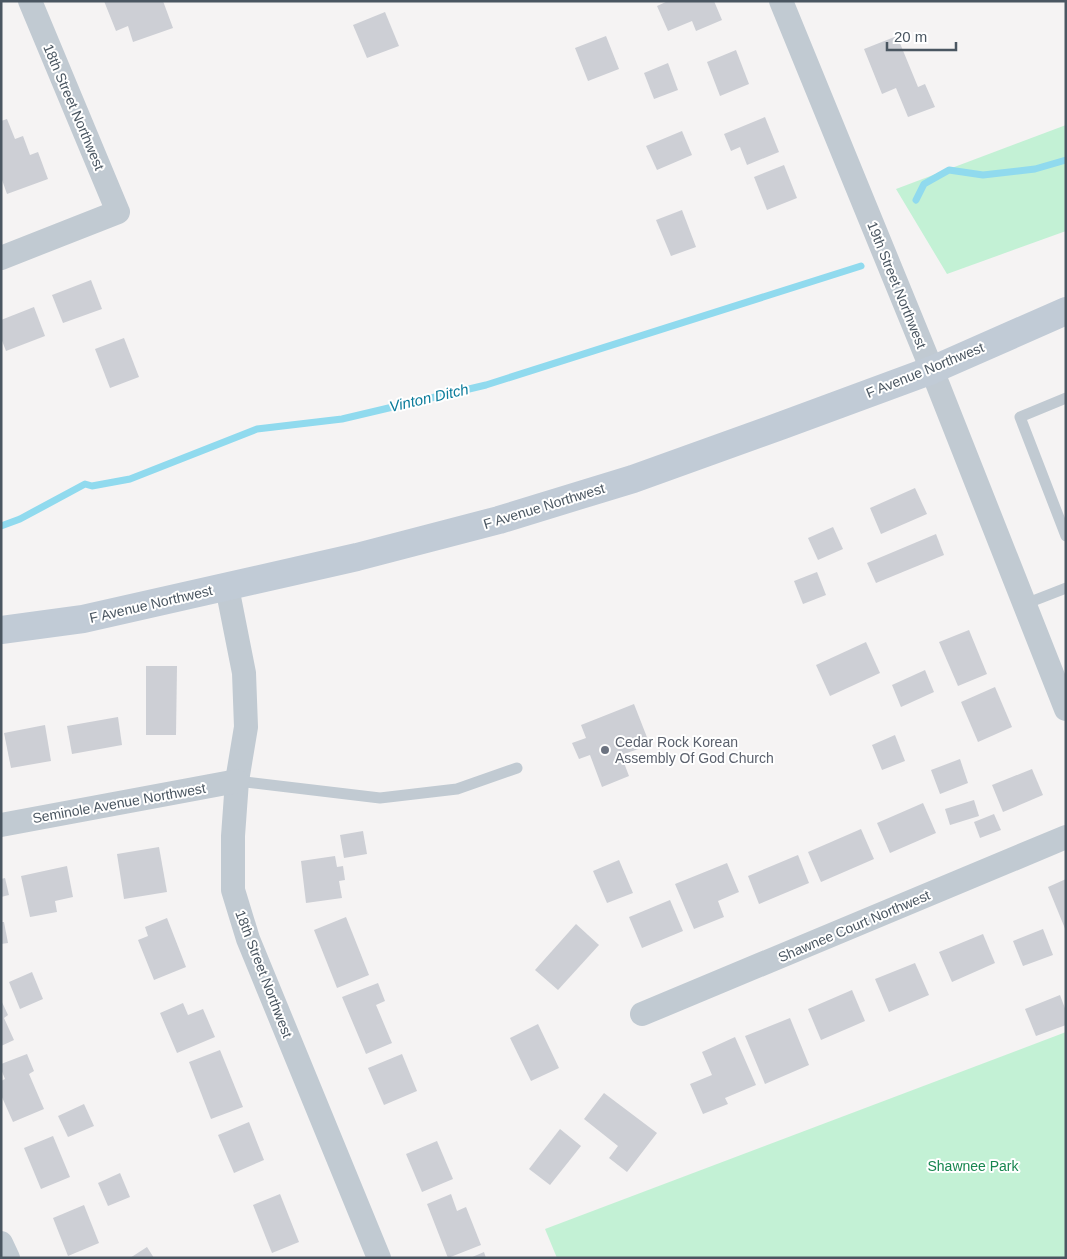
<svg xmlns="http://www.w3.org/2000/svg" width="1067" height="1259" viewBox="0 0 1067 1259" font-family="Arial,sans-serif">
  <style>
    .green { fill: #c3f1d5 }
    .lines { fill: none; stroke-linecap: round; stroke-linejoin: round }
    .stream { stroke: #90daee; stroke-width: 7 }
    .building { fill: #cdcfd5 }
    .service { stroke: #c1cad2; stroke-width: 11 }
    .minor { stroke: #c1cad2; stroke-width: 24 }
    .secondary { stroke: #c1cbd6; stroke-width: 28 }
    .worship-dot { fill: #6b7280; stroke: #fff; stroke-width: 2 }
    .labels { text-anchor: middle; stroke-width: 4; stroke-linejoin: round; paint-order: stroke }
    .street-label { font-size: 14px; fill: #4a5661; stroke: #fff }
    .worship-label { font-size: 14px; fill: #5b616d; stroke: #fff; text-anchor: start }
    .park-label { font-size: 14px; fill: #17864f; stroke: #fff }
    .water-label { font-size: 15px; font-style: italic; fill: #0c7c9b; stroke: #fff }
  </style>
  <rect width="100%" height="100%" fill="#f5f3f3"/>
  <g class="green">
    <path d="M 1066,125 L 1066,231 L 947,274 L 896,189 Z"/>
    <path d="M 1066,1032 L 1066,1258 L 557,1258 L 545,1229 Z"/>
  </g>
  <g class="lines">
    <g class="stream">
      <path d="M 916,200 L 924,184 L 949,170 L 983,175 L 1035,169 L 1066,160"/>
      <path d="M 1,526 L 20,519 L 85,484 L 92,486 L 130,479 L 257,429 L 342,419 L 486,385 L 861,266"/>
    </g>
  </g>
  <g class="building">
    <path d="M 104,1 L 163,1 L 173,28 L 133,42 L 128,26 L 116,31 Z"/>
    <path d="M 668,1 L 714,1 L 722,20 L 696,31 L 692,21 L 668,31 L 657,6 Z"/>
    <path d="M 385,12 L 399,46 L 367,58 L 353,25 Z"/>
    <path d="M 606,36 L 619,69 L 588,81 L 575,48 Z"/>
    <path d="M 897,36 L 918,87 L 925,84 L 935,107 L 908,117 L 896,88 L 882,94 L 864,49 Z"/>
    <path d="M 736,50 L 749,84 L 720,96 L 707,62 Z"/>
    <path d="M 668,63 L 678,90 L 654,99 L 644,73 Z"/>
    <path d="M 765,117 L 779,152 L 747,165 L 740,147 L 731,151 L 724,134 Z"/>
    <path d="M 7,119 L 15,139 L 23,136 L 30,155 L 38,152 L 48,179 L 7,194 L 1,177 L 1,121 Z"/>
    <path d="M 682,131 L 692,155 L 657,170 L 646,146 Z"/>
    <path d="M 784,165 L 797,198 L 767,210 L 754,177 Z"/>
    <path d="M 682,210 L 696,247 L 671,256 L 656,220 Z"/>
    <path d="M 91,280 L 102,309 L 63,323 L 52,295 Z"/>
    <path d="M 34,307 L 45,336 L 6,351 L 1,338 L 1,320 Z"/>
    <path d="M 124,338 L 139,377 L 110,388 L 95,349 Z"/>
    <path d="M 915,488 L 927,514 L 881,534 L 870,508 Z"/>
    <path d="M 833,527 L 843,549 L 818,560 L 808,538 Z"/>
    <path d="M 936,534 L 944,555 L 876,583 L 867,563 Z"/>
    <path d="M 817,572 L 826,595 L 803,604 L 794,581 Z"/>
    <path d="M 969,630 L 987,674 L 958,686 L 939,642 Z"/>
    <path d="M 866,642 L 880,673 L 830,696 L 816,665 Z"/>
    <path d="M 146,666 L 177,666 L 176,735 L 146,735 Z"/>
    <path d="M 925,670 L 934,692 L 901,707 L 892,685 Z"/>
    <path d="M 995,687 L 1012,727 L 978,742 L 961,702 Z"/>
    <path d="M 634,704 L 650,745 L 621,755 L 629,776 L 602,787 L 590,755 L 579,759 L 572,743 L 586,738 L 581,725 Z"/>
    <path d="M 118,717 L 122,745 L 72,754 L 67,726 Z"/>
    <path d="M 45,725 L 51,761 L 11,768 L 4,733 Z"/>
    <path d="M 895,735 L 905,761 L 882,770 L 872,745 Z"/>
    <path d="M 960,759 L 968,783 L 940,794 L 931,770 Z"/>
    <path d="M 1032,769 L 1043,795 L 1003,812 L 992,785 Z"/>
    <path d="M 974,800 L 979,816 L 950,825 L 945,809 Z"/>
    <path d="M 923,803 L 936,833 L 890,853 L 877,823 Z"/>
    <path d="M 994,814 L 1001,830 L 980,838 L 974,822 Z"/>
    <path d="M 861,829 L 874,859 L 821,882 L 808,852 Z"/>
    <path d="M 363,831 L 367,854 L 344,858 L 340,835 Z"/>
    <path d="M 159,847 L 167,892 L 124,899 L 117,854 Z"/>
    <path d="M 798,855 L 809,883 L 759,904 L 748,876 Z"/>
    <path d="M 335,856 L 337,867 L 343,866 L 345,880 L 339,881 L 342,898 L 306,903 L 301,861 Z"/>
    <path d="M 619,860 L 633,893 L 607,903 L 593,871 Z"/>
    <path d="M 727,863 L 739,892 L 718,901 L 724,917 L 694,929 L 675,884 Z"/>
    <path d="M 67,866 L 73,897 L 55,901 L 57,912 L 30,917 L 21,876 Z"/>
    <path d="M 5,878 L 9,895 L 1,897 L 1,879 Z"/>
    <path d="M 1066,879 L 1066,931 L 1048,887 Z"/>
    <path d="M 670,900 L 683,931 L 642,948 L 629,917 Z"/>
    <path d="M 346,917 L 369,975 L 337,988 L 314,930 Z"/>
    <path d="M 167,918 L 186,967 L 154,980 L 138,940 L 148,936 L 145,927 Z"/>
    <path d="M 1,922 L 4,922 L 8,943 L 1,944 Z"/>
    <path d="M 576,924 L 599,945 L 558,990 L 535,970 Z"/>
    <path d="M 1043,929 L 1053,955 L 1023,966 L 1013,941 Z"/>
    <path d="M 983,934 L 995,963 L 952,982 L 939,952 Z"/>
    <path d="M 915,963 L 929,995 L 889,1012 L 875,979 Z"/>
    <path d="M 32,972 L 43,999 L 20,1009 L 9,982 Z"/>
    <path d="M 378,983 L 385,1001 L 376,1005 L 392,1043 L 366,1054 L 342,997 Z"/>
    <path d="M 852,990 L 865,1021 L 821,1040 L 808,1009 Z"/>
    <path d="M 1060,995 L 1066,1011 L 1066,1025 L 1036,1036 L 1025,1009 Z"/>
    <path d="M 1,1000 L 8,1015 L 4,1018 L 14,1040 L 1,1046 Z"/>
    <path d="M 183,1003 L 188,1015 L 203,1009 L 215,1037 L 177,1053 L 160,1013 Z"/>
    <path d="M 790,1018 L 809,1065 L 765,1084 L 745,1036 Z"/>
    <path d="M 538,1024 L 559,1068 L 531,1081 L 510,1038 Z"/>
    <path d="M 735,1037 L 756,1085 L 725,1098 L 728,1104 L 703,1114 L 690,1084 L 712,1075 L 702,1052 Z"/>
    <path d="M 220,1050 L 243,1107 L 211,1119 L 189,1062 Z"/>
    <path d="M 27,1054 L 34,1071 L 29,1074 L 44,1109 L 13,1122 L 1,1095 L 1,1081 L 5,1079 L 1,1069 L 1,1064 Z"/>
    <path d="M 402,1054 L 417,1091 L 384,1105 L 368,1068 Z"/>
    <path d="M 604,1093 L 657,1133 L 627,1172 L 609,1158 L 618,1146 L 584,1119 Z"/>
    <path d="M 84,1104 L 94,1126 L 68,1137 L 58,1116 Z"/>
    <path d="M 249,1122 L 264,1160 L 234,1173 L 218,1135 Z"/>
    <path d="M 560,1129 L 581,1146 L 550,1185 L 529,1169 Z"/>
    <path d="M 53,1136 L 70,1177 L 41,1189 L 24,1148 Z"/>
    <path d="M 437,1141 L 453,1179 L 422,1192 L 406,1154 Z"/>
    <path d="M 120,1173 L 130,1197 L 108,1206 L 98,1183 Z"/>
    <path d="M 280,1194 L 299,1242 L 272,1253 L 253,1205 Z"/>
    <path d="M 451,1194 L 457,1211 L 466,1207 L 481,1245 L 448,1258 L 427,1204 Z"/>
    <path d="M 84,1205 L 99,1243 L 68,1256 L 53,1218 Z"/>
    <path d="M 147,1247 L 154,1258 L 130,1258 Z"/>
    <path d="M 484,1252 L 486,1258 L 470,1258 Z"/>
  </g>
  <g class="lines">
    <g class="service">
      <path d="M 1066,398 L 1020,417 L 1066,536"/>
      <path d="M 1025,604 L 1066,588"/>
      <path d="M 237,781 L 380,798 L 457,789 L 517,768"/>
    </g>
    <g class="minor">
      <path d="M 781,1 L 932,370 L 1066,709"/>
      <path d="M 1,258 L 118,212 L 30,1"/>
      <path d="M 227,587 L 244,673 L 246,727 L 237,781 L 233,836 L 233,890 L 248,939 L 379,1258"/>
      <path d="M 1,825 L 237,781"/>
      <path d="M 642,1014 L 1066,837"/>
      <path d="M 1,1243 L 8,1258"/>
    </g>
    <path class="secondary" d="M 1,630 L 83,619 L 357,557 L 499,520 L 633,479 L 783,425 L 932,370 L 1066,311"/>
  </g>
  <circle class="worship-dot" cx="605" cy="750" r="5"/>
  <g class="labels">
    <g class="street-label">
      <text transform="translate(74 107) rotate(67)" y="5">18th Street Northwest</text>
      <text transform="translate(897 285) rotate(68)" y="5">19th Street Northwest</text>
      <text transform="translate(925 370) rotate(-22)" y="5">F Avenue Northwest</text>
      <text transform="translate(544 506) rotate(-17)" y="5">F Avenue Northwest</text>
      <text transform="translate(151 604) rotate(-13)" y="5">F Avenue Northwest</text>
      <text transform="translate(119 803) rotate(-10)" y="5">Seminole Avenue Northwest</text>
      <text transform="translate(854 926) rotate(-23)" y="5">Shawnee Court Northwest</text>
      <text transform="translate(264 974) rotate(69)" y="5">18th Street Northwest</text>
    </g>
    <g class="worship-label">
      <text x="615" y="747">Cedar Rock Korean<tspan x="615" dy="16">Assembly Of God Church</tspan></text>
    </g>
    <g class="park-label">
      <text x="973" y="1171">Shawnee Park</text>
    </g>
    <g class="water-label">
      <text transform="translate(429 398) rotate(-13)" y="5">Vinton Ditch</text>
    </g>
  </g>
  <rect width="1067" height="1259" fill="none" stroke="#4a5661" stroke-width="5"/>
  <path d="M887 42v8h69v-8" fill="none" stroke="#4a5661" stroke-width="2.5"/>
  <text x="894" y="42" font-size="15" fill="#4a5661" stroke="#ffffff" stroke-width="4" paint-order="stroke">20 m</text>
</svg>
